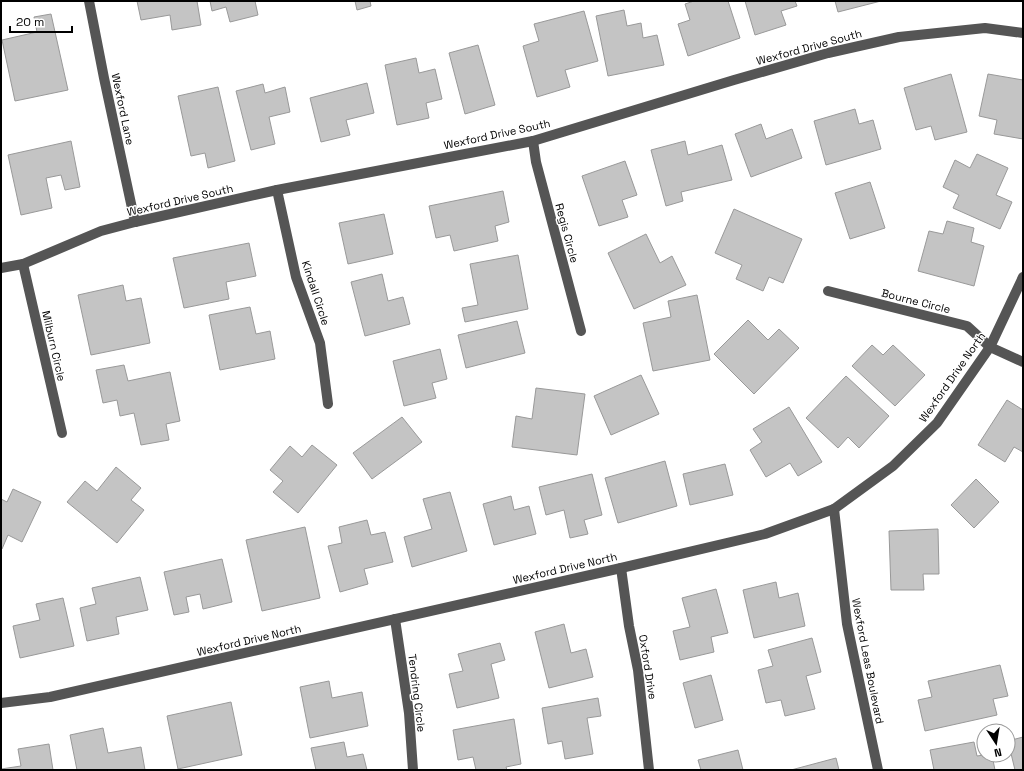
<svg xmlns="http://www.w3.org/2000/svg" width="1024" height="771" viewBox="0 0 1024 771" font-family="'Space Grotesk',sans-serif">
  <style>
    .building { fill: #c4c4c4; stroke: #999 }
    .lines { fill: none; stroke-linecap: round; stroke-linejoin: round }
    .minor { stroke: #555; stroke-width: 10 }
    .labels { text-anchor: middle; stroke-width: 3; stroke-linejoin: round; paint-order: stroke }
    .street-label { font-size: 11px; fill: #000; stroke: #fff }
  </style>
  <rect width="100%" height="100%" fill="#fff"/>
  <g class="building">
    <path d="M 137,1 L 197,1 L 201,25 L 172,30 L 170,15 L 141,20 Z"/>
    <path d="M 210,1 L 255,1 L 258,15 L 230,22 L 226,7 L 212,11 Z"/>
    <path d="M 355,1 L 370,1 L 371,6 L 357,10 Z"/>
    <path d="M 694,1 L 728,1 L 740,38 L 688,56 L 678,24 L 690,20 L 685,4 Z"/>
    <path d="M 745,1 L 795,1 L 797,6 L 781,11 L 786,25 L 755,35 Z"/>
    <path d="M 835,1 L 881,1 L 838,12 Z"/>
    <path d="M 624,10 L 627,26 L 641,23 L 643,38 L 657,35 L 664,65 L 608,76 L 596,16 Z"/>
    <path d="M 584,11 L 598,61 L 565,70 L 570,87 L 537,97 L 523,46 L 539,41 L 534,24 Z"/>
    <path d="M 51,14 L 68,90 L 15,101 L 2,40 L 37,32 L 34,17 Z"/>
    <path d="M 478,45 L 495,105 L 465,114 L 449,53 Z"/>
    <path d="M 416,58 L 419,73 L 435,69 L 442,99 L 426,103 L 429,118 L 397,125 L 385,65 Z"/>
    <path d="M 951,74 L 967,132 L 935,140 L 931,126 L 916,130 L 904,88 Z"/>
    <path d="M 988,74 L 1023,80 L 1023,139 L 994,134 L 997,120 L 979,116 Z"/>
    <path d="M 367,83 L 374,113 L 346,120 L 350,135 L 321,142 L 310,98 Z"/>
    <path d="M 263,84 L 265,93 L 285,87 L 290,112 L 269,117 L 275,144 L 251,150 L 236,91 Z"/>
    <path d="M 218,87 L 235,161 L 208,168 L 205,153 L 191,156 L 178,96 Z"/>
    <path d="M 855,109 L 859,124 L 873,120 L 881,149 L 826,165 L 814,121 Z"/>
    <path d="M 761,124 L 766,139 L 792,129 L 802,158 L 751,177 L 735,134 Z"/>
    <path d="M 71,141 L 80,187 L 65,190 L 61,175 L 46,178 L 52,208 L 21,215 L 8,155 Z"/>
    <path d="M 685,141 L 688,155 L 722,145 L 732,180 L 681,192 L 683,201 L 666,206 L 651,150 Z"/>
    <path d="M 977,154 L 1008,168 L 996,195 L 1012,202 L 1000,229 L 953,208 L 959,195 L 943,187 L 955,160 L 970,168 Z"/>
    <path d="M 625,161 L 637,195 L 622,200 L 628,217 L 599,226 L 582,176 Z"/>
    <path d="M 870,182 L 885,228 L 850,239 L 835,193 Z"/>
    <path d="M 503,191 L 509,222 L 495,226 L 498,241 L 454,251 L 450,235 L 436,238 L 429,206 Z"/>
    <path d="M 734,209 L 802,239 L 783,283 L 769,277 L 763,291 L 736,279 L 742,265 L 715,253 Z"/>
    <path d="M 384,214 L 393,254 L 348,264 L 339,223 Z"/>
    <path d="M 947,221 L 974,228 L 971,242 L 984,246 L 974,286 L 918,271 L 929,231 L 943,234 Z"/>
    <path d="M 646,234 L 660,263 L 672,256 L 686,285 L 634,309 L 608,253 Z"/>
    <path d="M 249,243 L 256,276 L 226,282 L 229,299 L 184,308 L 173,258 Z"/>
    <path d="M 518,255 L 528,309 L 465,322 L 462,308 L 478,305 L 470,264 Z"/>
    <path d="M 382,274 L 388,301 L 403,297 L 410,324 L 365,336 L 351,282 Z"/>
    <path d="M 123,285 L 126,301 L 141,298 L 150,343 L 91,355 L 78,295 Z"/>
    <path d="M 697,295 L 710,360 L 653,371 L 643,323 L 671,317 L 668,301 Z"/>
    <path d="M 250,307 L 256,334 L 270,331 L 275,359 L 220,370 L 209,315 Z"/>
    <path d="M 748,320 L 768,340 L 779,329 L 799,348 L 754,394 L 714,354 Z"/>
    <path d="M 517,321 L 525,353 L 466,368 L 458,335 Z"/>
    <path d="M 872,345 L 883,355 L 893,345 L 925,375 L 895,406 L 852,366 Z"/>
    <path d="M 440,349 L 447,379 L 432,383 L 436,398 L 404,406 L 393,361 Z"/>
    <path d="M 124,365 L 128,381 L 170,372 L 180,421 L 166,424 L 169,440 L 141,445 L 134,413 L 120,416 L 117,400 L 103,403 L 96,370 Z"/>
    <path d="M 641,375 L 659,414 L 611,435 L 594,396 Z"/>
    <path d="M 846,376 L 889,416 L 859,448 L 848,437 L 838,448 L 806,418 Z"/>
    <path d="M 536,388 L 585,394 L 577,455 L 512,447 L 516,416 L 532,419 Z"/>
    <path d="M 1007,400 L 1023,410 L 1023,452 L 1014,447 L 1005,462 L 978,445 Z"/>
    <path d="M 789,407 L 822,462 L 798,476 L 790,463 L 766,477 L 750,450 L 762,442 L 753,429 Z"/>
    <path d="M 402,417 L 422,442 L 372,479 L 353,453 Z"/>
    <path d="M 312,445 L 337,465 L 298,513 L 273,492 L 283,481 L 270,470 L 290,446 L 302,457 Z"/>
    <path d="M 665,461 L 677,506 L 618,523 L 605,478 Z"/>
    <path d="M 725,464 L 733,495 L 690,505 L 683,474 Z"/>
    <path d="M 116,467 L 141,488 L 131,500 L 144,510 L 117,543 L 67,502 L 85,481 L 97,491 Z"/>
    <path d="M 592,474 L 602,515 L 584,520 L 588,534 L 570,538 L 564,510 L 546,515 L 539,487 Z"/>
    <path d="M 976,479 L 999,502 L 974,528 L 951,505 Z"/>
    <path d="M 13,489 L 41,502 L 22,542 L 8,535 L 2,549 L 1,548 L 1,499 L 7,502 Z"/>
    <path d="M 450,492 L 467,551 L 412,567 L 404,537 L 432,529 L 423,499 Z"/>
    <path d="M 511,496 L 514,510 L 529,506 L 536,534 L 494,545 L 483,504 Z"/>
    <path d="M 367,520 L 371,535 L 385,532 L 393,562 L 364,569 L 368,584 L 340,592 L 328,546 L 342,543 L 339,527 Z"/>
    <path d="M 305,527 L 320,598 L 262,611 L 246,540 Z"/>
    <path d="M 938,529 L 939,574 L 923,574 L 924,590 L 891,590 L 889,531 Z"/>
    <path d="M 222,559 L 232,602 L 203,609 L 200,594 L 186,597 L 189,612 L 174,615 L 164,572 Z"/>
    <path d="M 140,577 L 148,610 L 116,617 L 119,634 L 87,641 L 80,608 L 96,604 L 92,588 Z"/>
    <path d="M 776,582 L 779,598 L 798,593 L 805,626 L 754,638 L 743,590 Z"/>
    <path d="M 716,589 L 728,633 L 711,637 L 714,652 L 680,660 L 673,631 L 690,627 L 682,598 Z"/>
    <path d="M 63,598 L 74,646 L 20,658 L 13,626 L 40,620 L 36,604 Z"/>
    <path d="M 564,624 L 571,653 L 586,649 L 593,677 L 549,688 L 535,632 Z"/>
    <path d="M 812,638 L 821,672 L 806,676 L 815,709 L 785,716 L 781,700 L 766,703 L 758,670 L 773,666 L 768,650 Z"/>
    <path d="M 500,643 L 505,660 L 491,664 L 499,698 L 457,708 L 449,674 L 463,671 L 458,654 Z"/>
    <path d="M 1000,665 L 1008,696 L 993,699 L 997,715 L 925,731 L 918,700 L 932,697 L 928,681 Z"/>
    <path d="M 711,675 L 723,720 L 695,728 L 683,683 Z"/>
    <path d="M 329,681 L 332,698 L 362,692 L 368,726 L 310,738 L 300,687 Z"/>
    <path d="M 598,698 L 601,716 L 587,718 L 593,754 L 565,759 L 562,741 L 548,744 L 542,708 Z"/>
    <path d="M 231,702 L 242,755 L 178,769 L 167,716 Z"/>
    <path d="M 514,719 L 521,764 L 506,767 L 507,770 L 476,770 L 473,757 L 458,760 L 453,730 Z"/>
    <path d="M 103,728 L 108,753 L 141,747 L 145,770 L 77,770 L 70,735 Z"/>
    <path d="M 1023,737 L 1023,770 L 1015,770 L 1008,741 Z"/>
    <path d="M 344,742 L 347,757 L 363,754 L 367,770 L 316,770 L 311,748 Z"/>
    <path d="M 974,742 L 977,756 L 984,755 L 992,755 L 995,770 L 934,770 L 930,750 Z"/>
    <path d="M 49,744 L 53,770 L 1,770 L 1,769 L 21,766 L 18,749 Z"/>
    <path d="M 738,750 L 743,770 L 701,770 L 698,760 Z"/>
    <path d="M 836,758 L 839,770 L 791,770 Z"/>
  </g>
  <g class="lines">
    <g class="minor">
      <path d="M 89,1 L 104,78 L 135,222"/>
      <path d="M 533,141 L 536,162 L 581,331"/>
      <path d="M 277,190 L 296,277 L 320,343 L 328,404"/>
      <path d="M 23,264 L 62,433"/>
      <path d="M 1,268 L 23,264 L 101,231 L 135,222 L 277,190 L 533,141 L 734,80 L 828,53 L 899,37 L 985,28 L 1023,33"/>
      <path d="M 828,291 L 967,326 L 990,347 L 1023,362"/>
      <path d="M 834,509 L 847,624 L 878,770"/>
      <path d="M 621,568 L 629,626 L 638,670 L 649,770"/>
      <path d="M 395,619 L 409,713 L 413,770"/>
      <path d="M 1,703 L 50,697 L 621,568 L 765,534 L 834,509 L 893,466 L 937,423 L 990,347 L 1023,277"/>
    </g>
  </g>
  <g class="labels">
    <g class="street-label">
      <text transform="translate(809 47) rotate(-15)" y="4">Wexford Drive South</text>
      <text transform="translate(123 109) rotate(78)" y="4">Wexford Lane</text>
      <text transform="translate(497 134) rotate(-12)" y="4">Wexford Drive South</text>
      <text transform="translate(180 200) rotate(-13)" y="4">Wexford Drive South</text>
      <text transform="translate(567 233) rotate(75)" y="4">Regis Circle</text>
      <text transform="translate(316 293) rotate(72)" y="4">Kindall Circle</text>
      <text transform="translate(916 301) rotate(14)" y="4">Bourne Circle</text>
      <text transform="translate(54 346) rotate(77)" y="4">Milburn Circle</text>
      <text transform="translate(952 377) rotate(-55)" y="4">Wexford Drive North</text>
      <text transform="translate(565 568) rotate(-13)" y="4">Wexford Drive North</text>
      <text transform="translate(249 640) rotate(-13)" y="4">Wexford Drive North</text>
      <text transform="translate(868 661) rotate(79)" y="4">Wexford Leas Boulevard</text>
      <text transform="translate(648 667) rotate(81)" y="4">Oxford Drive</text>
      <text transform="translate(417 693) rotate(83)" y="4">Tendring Circle</text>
    </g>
  </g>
  <rect width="1024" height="771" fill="none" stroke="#000000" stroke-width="4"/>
  <g transform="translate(996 743) rotate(168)"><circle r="19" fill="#ffffff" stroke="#999999"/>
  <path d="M0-3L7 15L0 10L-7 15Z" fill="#000000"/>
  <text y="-6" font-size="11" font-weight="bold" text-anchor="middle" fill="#000000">N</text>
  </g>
  <path d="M10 26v6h62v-6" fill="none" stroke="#000000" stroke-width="2"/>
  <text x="16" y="26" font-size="12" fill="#000000" stroke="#ffffff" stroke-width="3" paint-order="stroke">20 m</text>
</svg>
